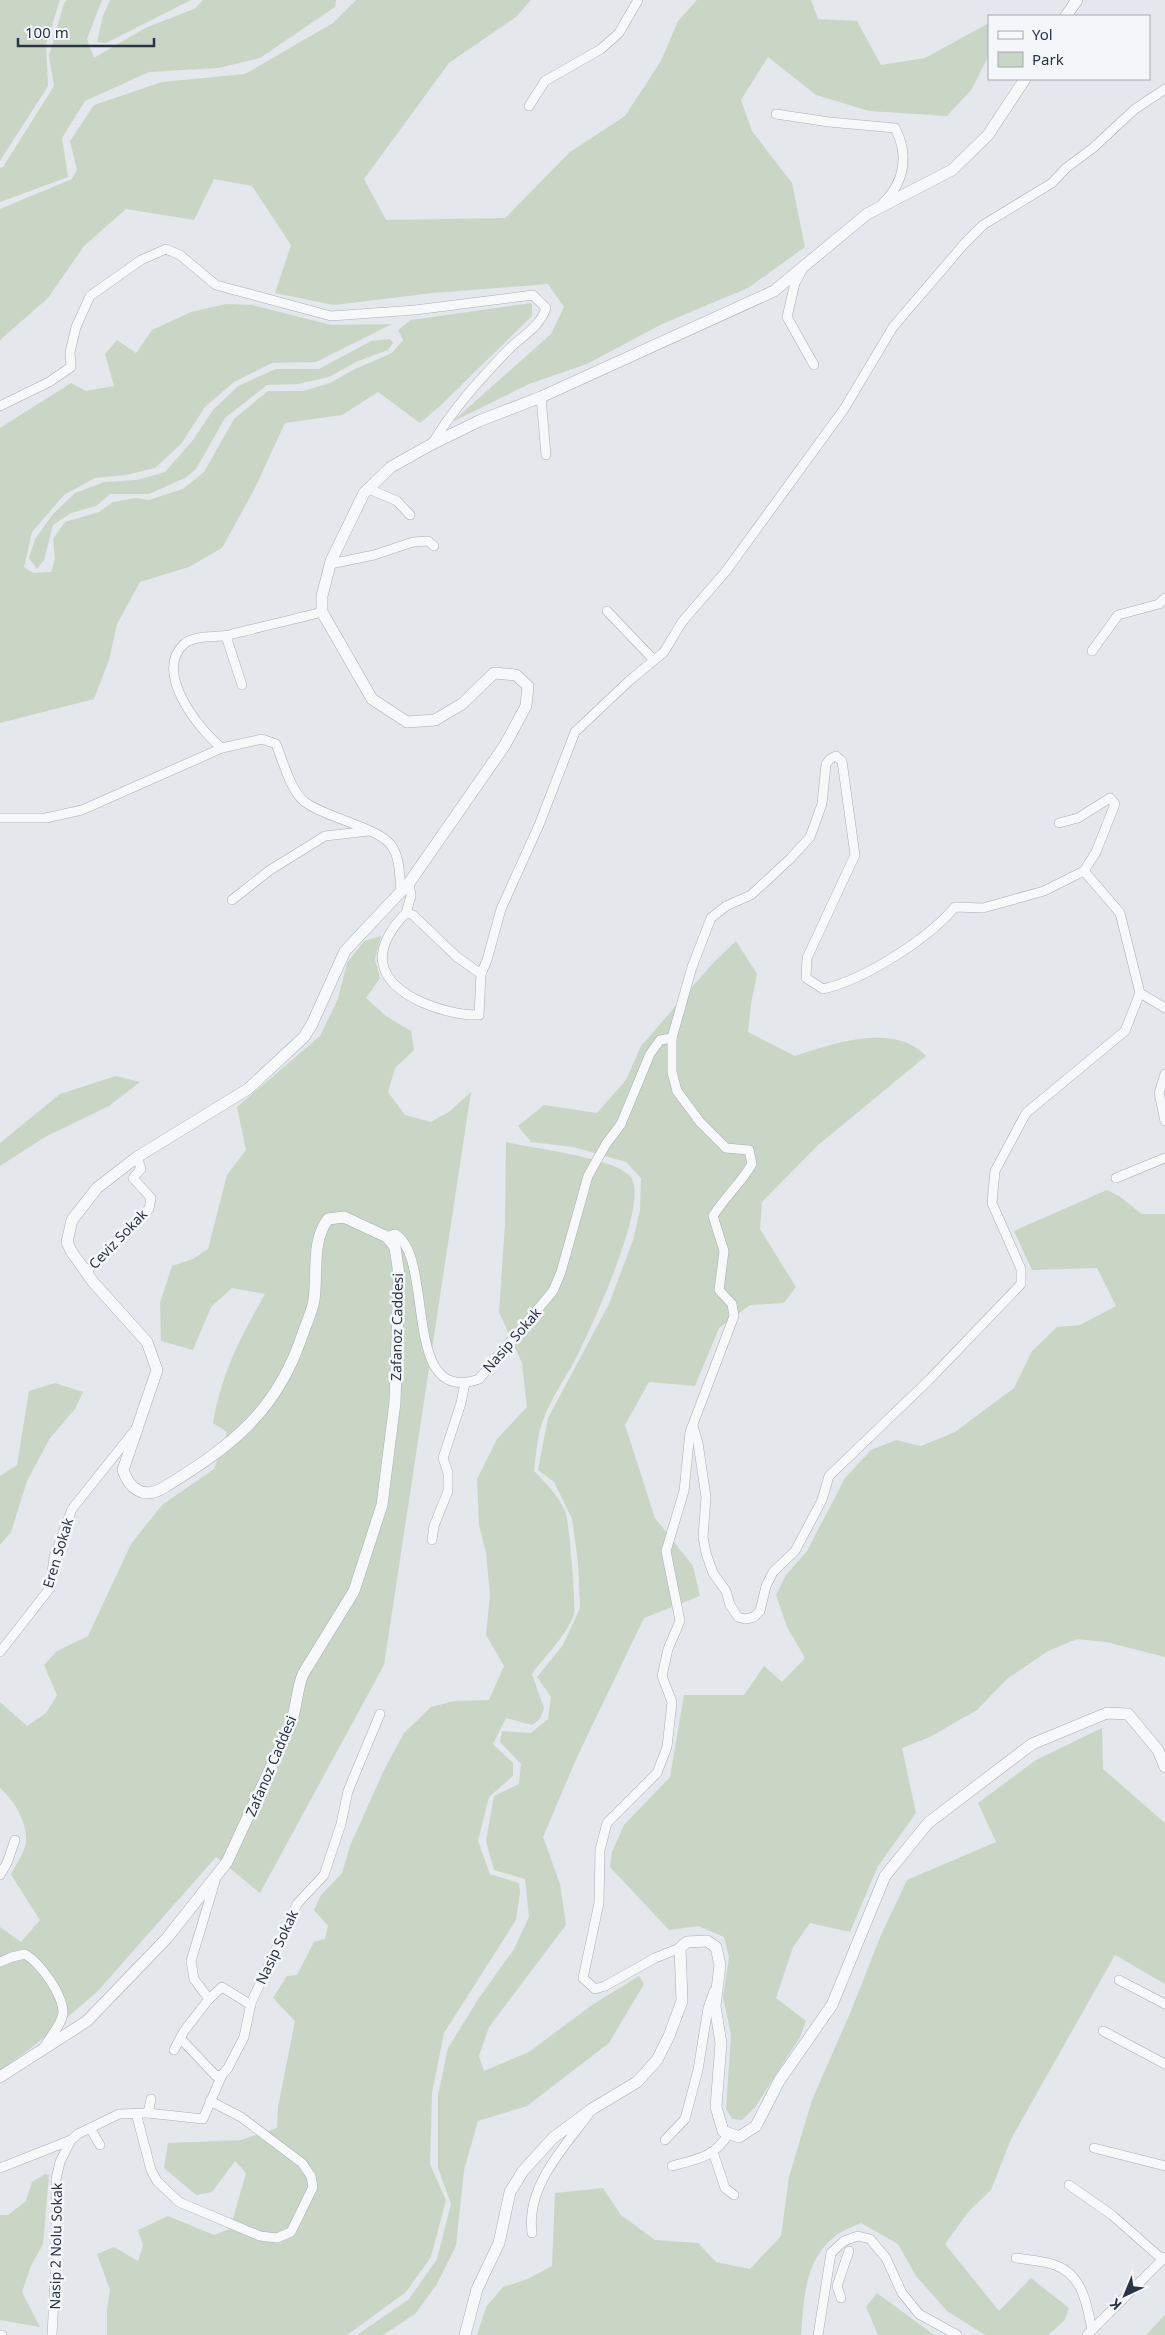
<svg xmlns="http://www.w3.org/2000/svg" width="1165" height="2335" viewBox="0 0 1165 2335" font-family="'Noto Sans',sans-serif">
  <style>
    .green { fill: #c9d6c5 }
    .lines { fill: none; stroke-linecap: round; stroke-linejoin: round }
    .minor-casing { stroke: #a9aeb7; stroke-width: 10 }
    .tertiary-casing { stroke: #a9aeb7; stroke-width: 12 }
    .minor { stroke: #f7f8fa; stroke-width: 9 }
    .tertiary { stroke: #f7f8fa; stroke-width: 11 }
    .labels { text-anchor: middle; stroke-width: 5; stroke-linejoin: round; paint-order: stroke }
    .street-label { font-size: 14px; fill: #2b3445; stroke: #f4f6f9 }
  </style>
  <rect width="100%" height="100%" fill="#e4e7ec"/>
  <g class="green">
    <path d="M 0,0 L 60,0 L 46,44 L 48,86 L 0,161 Z"/>
    <path d="M 67,0 L 102,0 L 87,39 L 94,58 L 145,28 L 194,9 L 203,0 L 336,0 L 335,7 L 260,58 L 218,68 L 149,72 L 85,101 L 62,138 L 68,177 L 0,202 L 0,168 L 3,167 L 54,86 L 49,56 L 64,3 Z"/>
    <path d="M 110,0 L 191,0 L 106,43 L 97,42 L 103,16 Z"/>
    <path d="M 356,0 L 531,0 L 516,17 L 449,63 L 364,179 L 386,220 L 505,218 L 570,152 L 625,116 L 661,61 L 678,21 L 697,0 L 811,0 L 818,19 L 857,21 L 881,65 L 925,58 L 989,23 L 989,55 L 972,89 L 947,116 L 869,111 L 816,95 L 768,57 L 741,100 L 752,131 L 792,183 L 805,247 L 748,288 L 662,324 L 587,364 L 529,384 L 452,422 L 551,334 L 564,307 L 548,284 L 433,293 L 334,305 L 275,293 L 291,245 L 252,186 L 214,179 L 194,220 L 126,209 L 84,246 L 48,298 L 0,340 L 0,209 L 72,179 L 77,170 L 70,141 L 94,105 L 162,82 L 245,74 L 333,23 Z"/>
    <path d="M 532,303 L 532,316 L 440,406 L 420,423 L 378,392 L 342,415 L 285,423 L 254,490 L 222,548 L 189,567 L 140,582 L 117,624 L 109,660 L 94,699 L 0,723 L 0,428 L 71,383 L 86,391 L 114,386 L 105,354 L 117,340 L 136,353 L 152,330 L 191,312 L 226,304 L 252,305 L 331,325 L 392,324 L 316,362 L 272,363 L 234,382 L 205,407 L 181,444 L 155,468 L 126,475 L 95,478 L 64,495 L 32,532 L 24,567 L 33,573 L 51,572 L 55,559 L 53,539 L 65,522 L 99,512 L 113,502 L 136,498 L 149,500 L 183,489 L 204,472 L 234,419 L 268,391 L 303,391 L 330,383 L 355,369 L 392,353 L 403,340 L 398,330 L 411,320 Z"/>
    <path d="M 390,339 L 393,343 L 388,350 L 358,361 L 329,377 L 298,384 L 267,385 L 225,418 L 196,469 L 185,478 L 149,494 L 110,494 L 96,506 L 71,513 L 53,525 L 44,560 L 37,569 L 29,558 L 35,539 L 53,514 L 75,493 L 104,482 L 137,480 L 165,472 L 193,440 L 213,410 L 238,386 L 276,369 L 319,369 L 371,341 Z"/>
    <path d="M 381,936 L 375,959 L 380,978 L 366,998 L 386,1016 L 411,1031 L 414,1050 L 395,1068 L 388,1092 L 405,1115 L 431,1122 L 450,1111 L 471,1092 L 384,1665 L 260,1893 L 216,1857 L 97,1992 L 30,2049 L 0,2070 L 0,1927 L 21,1942 L 40,1920 L 11,1875 C 15,1866 24,1853 26,1843 C 28,1823 14,1800 0,1788 L 0,1702 L 27,1726 L 46,1713 L 57,1695 L 44,1665 L 57,1651 L 88,1636 L 131,1544 L 162,1505 L 214,1469 L 227,1432 L 213,1423 C 222,1372 240,1338 265,1294 L 232,1288 L 211,1307 L 193,1350 L 161,1341 L 160,1303 L 172,1266 L 193,1259 L 208,1249 L 227,1175 L 246,1150 L 237,1107 L 320,1036 L 338,999 L 347,963 L 364,941 Z"/>
    <path d="M 736,941 L 757,974 L 751,1004 L 748,1032 L 795,1056 C 833,1044 894,1022 926,1056 L 817,1146 L 762,1202 L 760,1229 L 796,1287 L 784,1303 L 750,1305 L 719,1328 L 695,1386 L 649,1382 L 625,1425 L 655,1518 L 693,1566 L 700,1596 L 644,1618 L 577,1757 L 543,1837 L 560,1884 L 566,1925 L 489,2027 L 479,2056 L 484,2071 L 529,2052 L 592,2005 L 639,1976 L 644,1984 L 609,2043 L 527,2106 L 478,2121 L 464,2170 L 456,2246 L 437,2284 L 415,2314 L 383,2335 L 357,2335 L 409,2299 L 437,2259 L 451,2204 L 438,2168 L 438,2095 L 448,2048 L 479,1998 L 514,1949 L 529,1917 L 525,1879 L 494,1870 L 486,1841 L 494,1796 L 519,1784 L 521,1764 L 500,1742 L 502,1731 L 531,1733 L 548,1719 L 551,1697 L 537,1677 L 563,1645 L 580,1608 L 578,1562 L 572,1519 L 554,1482 L 538,1470 L 548,1418 L 609,1304 L 633,1240 L 640,1210 L 641,1178 L 626,1162 L 573,1147 L 531,1142 L 518,1126 L 544,1105 L 597,1113 L 626,1080 L 641,1046 L 713,963 Z"/>
    <path d="M 116,1076 L 140,1082 L 109,1106 L 45,1137 L 0,1166 L 0,1143 L 60,1094 Z"/>
    <path d="M 506,1142 C 534,1149 613,1157 630,1176 C 651,1200 594,1320 581,1348 C 570,1372 549,1400 541,1426 C 537,1440 536,1456 534,1471 C 546,1483 560,1497 566,1514 C 569,1524 576,1605 574,1614 C 567,1635 545,1656 532,1674 L 544,1708 L 540,1719 L 532,1725 L 506,1718 L 493,1744 L 513,1763 L 513,1776 L 489,1797 L 478,1841 L 490,1874 L 519,1883 L 520,1893 L 516,1920 L 444,2033 L 432,2093 L 430,2164 L 446,2200 L 431,2257 L 406,2292 L 347,2335 L 107,2335 L 107,2309 L 110,2290 L 97,2254 L 114,2247 L 138,2261 L 143,2246 L 138,2230 L 168,2216 L 214,2235 L 230,2229 L 246,2173 L 235,2161 L 212,2192 L 196,2195 L 164,2168 L 168,2143 L 241,2140 L 277,2128 L 278,2107 L 295,2021 L 273,1998 L 287,1976 L 297,1975 L 314,1942 L 325,1939 L 328,1926 L 314,1910 L 321,1895 L 342,1873 L 350,1846 L 384,1770 L 404,1733 L 431,1707 L 454,1701 L 489,1700 L 504,1666 L 486,1635 L 490,1595 L 486,1553 L 479,1525 L 477,1479 L 497,1439 L 527,1407 L 522,1363 L 499,1312 L 505,1224 Z"/>
    <path d="M 1107,1190 L 1119,1196 L 1142,1214 L 1165,1214 L 1165,1657 L 1106,1642 L 1077,1639 L 1048,1651 L 1007,1679 L 977,1710 L 930,1737 L 902,1748 L 916,1813 L 878,1866 L 850,1932 L 810,1923 L 793,1947 L 776,1998 L 806,2021 L 800,2037 L 756,2106 L 742,2120 L 732,2119 L 726,2109 L 731,2035 L 723,1997 L 729,1957 L 724,1937 L 698,1926 L 669,1930 L 610,1867 L 612,1852 L 624,1825 L 670,1777 L 684,1695 L 744,1695 L 764,1666 L 782,1682 L 805,1658 L 787,1627 L 776,1595 L 786,1575 L 807,1551 L 845,1478 L 871,1450 L 896,1440 L 921,1446 L 955,1432 L 1014,1388 L 1032,1351 L 1057,1327 L 1080,1325 L 1116,1306 L 1097,1268 L 1032,1270 L 1014,1231 Z"/>
    <path d="M 55,1383 L 83,1392 L 75,1409 L 50,1438 L 27,1481 L 11,1532 L 0,1545 L 0,1476 L 17,1465 L 29,1391 Z"/>
    <path d="M 1102,1728 L 1103,1769 L 1165,1823 L 1165,1984 L 1115,1955 L 1011,2139 L 991,2190 L 969,2211 L 945,2244 L 999,2311 L 1031,2278 L 1069,2308 L 1065,2320 L 1048,2335 L 985,2335 L 947,2311 L 916,2276 L 898,2244 L 861,2223 C 852,2227 840,2231 833,2238 C 804,2262 804,2300 801,2335 L 477,2335 L 486,2307 L 503,2287 L 528,2279 L 552,2266 L 555,2193 L 603,2188 L 621,2215 L 655,2240 L 698,2243 L 716,2262 L 750,2269 L 781,2236 L 789,2177 L 812,2100 L 851,2011 L 881,1935 L 907,1880 L 996,1842 L 978,1803 L 1036,1760 Z"/>
    <path d="M 45,2174 L 49,2175 L 43,2244 L 31,2266 L 22,2292 L 40,2327 L 0,2320 L 0,2215 L 8,2215 L 26,2201 L 32,2182 Z"/>
    <path d="M 877,2293 L 934,2335 L 878,2335 L 866,2307 Z"/>
    <path d="M 1165,2315 L 1165,2335 L 1146,2335 Z"/>
  </g>
  <g class="lines">
    <g class="minor-casing">
      <g id="minor">
        <path d="M 529,106 L 545,81 L 601,49 L 619,33 L 638,0"/>
        <path d="M 776,114 L 829,122 L 895,128 C 909,154 905,182 883,203"/>
        <path d="M 802,270 L 795,283 L 787,317 L 814,365"/>
        <path d="M 541,397 L 546,455"/>
        <path d="M 0,406 L 49,382 L 71,367 L 70,352 L 76,327 L 90,296 L 141,260 L 166,249 L 180,255 L 216,285 L 331,316 L 415,310 L 533,295 L 546,308 C 540,327 522,336 508,350 C 480,379 453,409 432,444"/>
        <path d="M 369,489 L 397,501 L 410,515"/>
        <path d="M 330,564 L 374,555 L 413,542 L 428,541 L 434,546"/>
        <path d="M 607,611 L 654,660"/>
        <path d="M 226,636 L 242,685"/>
        <path d="M 1092,651 L 1118,615 L 1159,604 L 1165,598"/>
        <path d="M 222,748 L 262,739 L 276,744 C 283,761 291,792 305,802 C 325,818 383,828 393,848 C 400,860 400,879 401,893"/>
        <path d="M 0,818 L 46,818 L 82,810 L 222,748 C 199,730 153,672 184,644 C 197,634 215,638 229,635 C 260,627 291,620 322,612"/>
        <path d="M 1059,823 L 1078,818 L 1110,798 L 1115,804 L 1096,852 L 1084,871 L 1120,913 L 1140,993 L 1165,1008"/>
        <path d="M 232,900 L 270,870 L 325,836 L 369,831"/>
        <path d="M 406,913 C 394,925 379,945 383,964 C 390,998 450,1016 479,1015 L 481,974 L 457,957 L 413,915 L 406,913 L 411,896 L 409,883"/>
        <path d="M 481,974 L 487,960 L 501,909 L 539,825 L 575,732 L 629,681 L 664,652 L 682,622 L 726,571 L 844,409 L 893,327 L 965,243 L 983,225 L 1052,183 L 1066,168 L 1093,148 L 1135,109 L 1165,89"/>
        <path d="M 672,1038 L 672,1072 L 677,1091 L 700,1122 L 726,1148 L 749,1150 L 752,1164 C 741,1183 725,1197 713,1216 L 724,1251 L 719,1290 L 732,1304 L 734,1316 L 690,1432 L 684,1491 L 666,1551 L 680,1621 L 668,1649 L 662,1676 L 672,1702 L 667,1747 L 657,1773 L 607,1823 L 600,1850 L 599,1903 L 583,1978 L 595,1989 L 605,1986 L 655,1958 L 680,1948"/>
        <path d="M 1165,1074 L 1159,1093 L 1165,1121"/>
        <path d="M 1116,1178 L 1165,1158"/>
        <path d="M 387,1237 L 395,1234 C 436,1258 400,1407 479,1379 L 553,1291 L 561,1272 L 588,1176 L 606,1144 L 621,1124 L 650,1054 L 660,1040 L 672,1038 L 692,967 L 711,918 L 726,906 L 751,895 L 791,858 L 810,837 L 822,804 L 826,764 L 830,759 L 836,756 L 842,761 L 855,855 L 807,958 L 806,978 L 823,989 C 864,980 928,939 955,907 L 983,908 L 1044,891 L 1084,871"/>
        <path d="M 86,1272 L 149,1209 L 151,1198 L 133,1178 L 141,1169 L 137,1157"/>
        <path d="M 693,1426 L 698,1443 L 706,1497 L 703,1537 L 706,1553 L 713,1573 L 726,1591 L 730,1605 L 738,1617 L 745,1619 L 754,1617 L 760,1611 L 766,1586 L 773,1572 L 795,1551 L 822,1500 L 829,1476 L 929,1380 L 1021,1284 L 1021,1269 L 992,1203 L 995,1171 L 1026,1113 L 1125,1031 L 1140,993"/>
        <path d="M 432,1540 L 434,1526 L 448,1491 L 448,1473 L 443,1458 L 461,1403 L 465,1383"/>
        <path d="M 0,1652 L 50,1588 L 54,1557 L 72,1509 L 135,1430"/>
        <path d="M 0,1875 L 7,1863 L 15,1840"/>
        <path d="M 0,1962 L 12,1957 L 25,1954 C 40,1963 63,1994 63,2013 C 62,2024 50,2037 44,2047"/>
        <path d="M 1119,1980 L 1165,2004"/>
        <path d="M 209,1999 L 222,1987 L 251,2005"/>
        <path d="M 1103,2031 L 1165,2064"/>
        <path d="M 181,2039 L 216,2076 L 222,2075 L 228,2068 L 244,2037 L 251,2003 L 297,1904 L 324,1875 L 341,1824 L 348,1791 L 380,1714"/>
        <path d="M 174,2050 L 184,2031 L 209,1999 L 194,1979 L 191,1961 L 216,1878"/>
        <path d="M 136,2113 L 151,2170 L 157,2181 L 179,2202 L 260,2236 L 277,2238 L 291,2232 L 313,2187 L 311,2176 L 302,2163 L 241,2117 L 210,2101"/>
        <path d="M 148,2113 L 203,2119 L 222,2075"/>
        <path d="M 90,2128 L 100,2145"/>
        <path d="M 665,2140 L 685,2119 L 698,2070 L 708,2008 L 714,1991"/>
        <path d="M 1094,2148 L 1165,2166"/>
        <path d="M 713,2152 L 725,2188 L 734,2195"/>
        <path d="M 672,2166 C 698,2159 715,2157 729,2133"/>
        <path d="M 0,2168 L 71,2140"/>
        <path d="M 1069,2185 L 1112,2215 L 1163,2260"/>
        <path d="M 532,2233 C 526,2187 562,2150 588,2115"/>
        <path d="M 1016,2258 C 1029,2260 1044,2261 1055,2265 C 1083,2275 1087,2305 1092,2330"/>
        <path d="M 841,2298 L 837,2286 L 849,2251"/>
        <path d="M 0,2335 L 2,2335"/>
        <path d="M 52,2335 L 56,2262 L 56,2179 L 60,2162 L 71,2140 L 78,2134 L 119,2114 L 148,2113 L 151,2099"/>
        <path d="M 818,2335 L 831,2253 L 844,2241 L 858,2236 L 870,2239 L 886,2258 L 902,2293 L 919,2314 L 957,2335"/>
        <path d="M 1087,2335 L 1165,2257"/>
      </g>
    </g>
    <g class="tertiary-casing">
      <g id="tertiary">
        <path d="M 1066,16 L 1077,0"/>
        <path d="M 0,2077 L 87,2021 L 167,1938 L 227,1862 L 290,1726 C 297,1709 296,1691 303,1674 L 354,1591 L 382,1505 L 395,1402 L 399,1275 L 395,1247 L 387,1237 L 344,1217 L 328,1219 C 311,1242 318,1272 314,1300 C 312,1312 306,1324 302,1336 C 276,1413 230,1447 163,1488 C 143,1500 129,1488 123,1470 L 157,1370 L 147,1342 L 93,1282 L 71,1251 L 67,1242 L 72,1220 L 97,1188 L 137,1157 L 248,1089 L 304,1037 L 312,1024 L 345,951 L 409,883 L 505,745 L 526,706 L 528,686 L 516,675 L 494,673 L 462,704 L 435,720 L 407,722 L 372,699 L 322,612 L 322,596 L 331,561 L 364,493 L 391,467 L 432,444 L 479,421 L 541,397 L 774,291 L 867,214 L 952,170 L 988,135 L 1025,79"/>
        <path d="M 465,2335 L 477,2289 L 499,2243 L 510,2192 L 523,2171 L 553,2138 L 592,2109 L 637,2082 L 657,2060 L 669,2036 L 682,2001 L 680,1948 L 687,1942 L 707,1941 L 716,1947 L 720,1965 L 715,2006 L 721,2043 L 716,2107 L 723,2131 L 739,2137 L 756,2126 L 779,2081 L 832,2005 L 885,1876 L 928,1823 L 1032,1744 L 1107,1713 L 1128,1714 L 1158,1750 L 1165,1767"/>
      </g>
    </g>
    <use href="#minor" class="minor"/>
    <use href="#tertiary" class="tertiary"/>
  </g>
  <g class="labels">
    <g class="street-label">
      <text transform="translate(118 1239) rotate(-46)" y="5">Ceviz Sokak</text>
      <text transform="translate(397 1327) rotate(-89)" y="5">Zafanoz Caddesi</text>
      <text transform="translate(512 1340) rotate(-49)" y="5">Nasip Sokak</text>
      <text transform="translate(58 1553) rotate(-73)" y="5">Eren Sokak</text>
      <text transform="translate(271 1766) rotate(-67)" y="5">Zafanoz Caddesi</text>
      <text transform="translate(277 1947) rotate(-65)" y="5">Nasip Sokak</text>
      <text transform="translate(56 2246) rotate(-89)" y="5">Nasip 2 Nolu Sokak</text>
    </g>
  </g>
  <rect x="988" y="15" width="162" height="65" fill="#f4f6f9" stroke="#a4a8b1"/>
  <rect x="998" y="31" width="25" height="8" fill="#f7f8fa" stroke="#a4a8b1"/>
  <text x="1032" y="40" font-size="15" fill="#2b3445">Yol</text>
  <rect x="998" y="52" width="25" height="15" fill="#c9d6c5" stroke="#a4a8b1"/>
  <text x="1032" y="65" font-size="15" fill="#2b3445">Park</text>
  <g transform="translate(1125 2295) rotate(224)" stroke="#f4f6f9" stroke-width="4" paint-order="stroke">
  <path d="M0-4L9 19L0 12L-9 19Z" fill="#2b3445"/>
  <text y="-8" font-size="14" font-weight="bold" text-anchor="middle" fill="#2b3445">K</text>
  </g>
  <path d="M18 38v8h136v-8" fill="none" stroke="#2b3445" stroke-width="2.5"/>
  <text x="25" y="38" font-size="15" fill="#2b3445" stroke="#f4f6f9" stroke-width="4" paint-order="stroke">100 m</text>
</svg>
